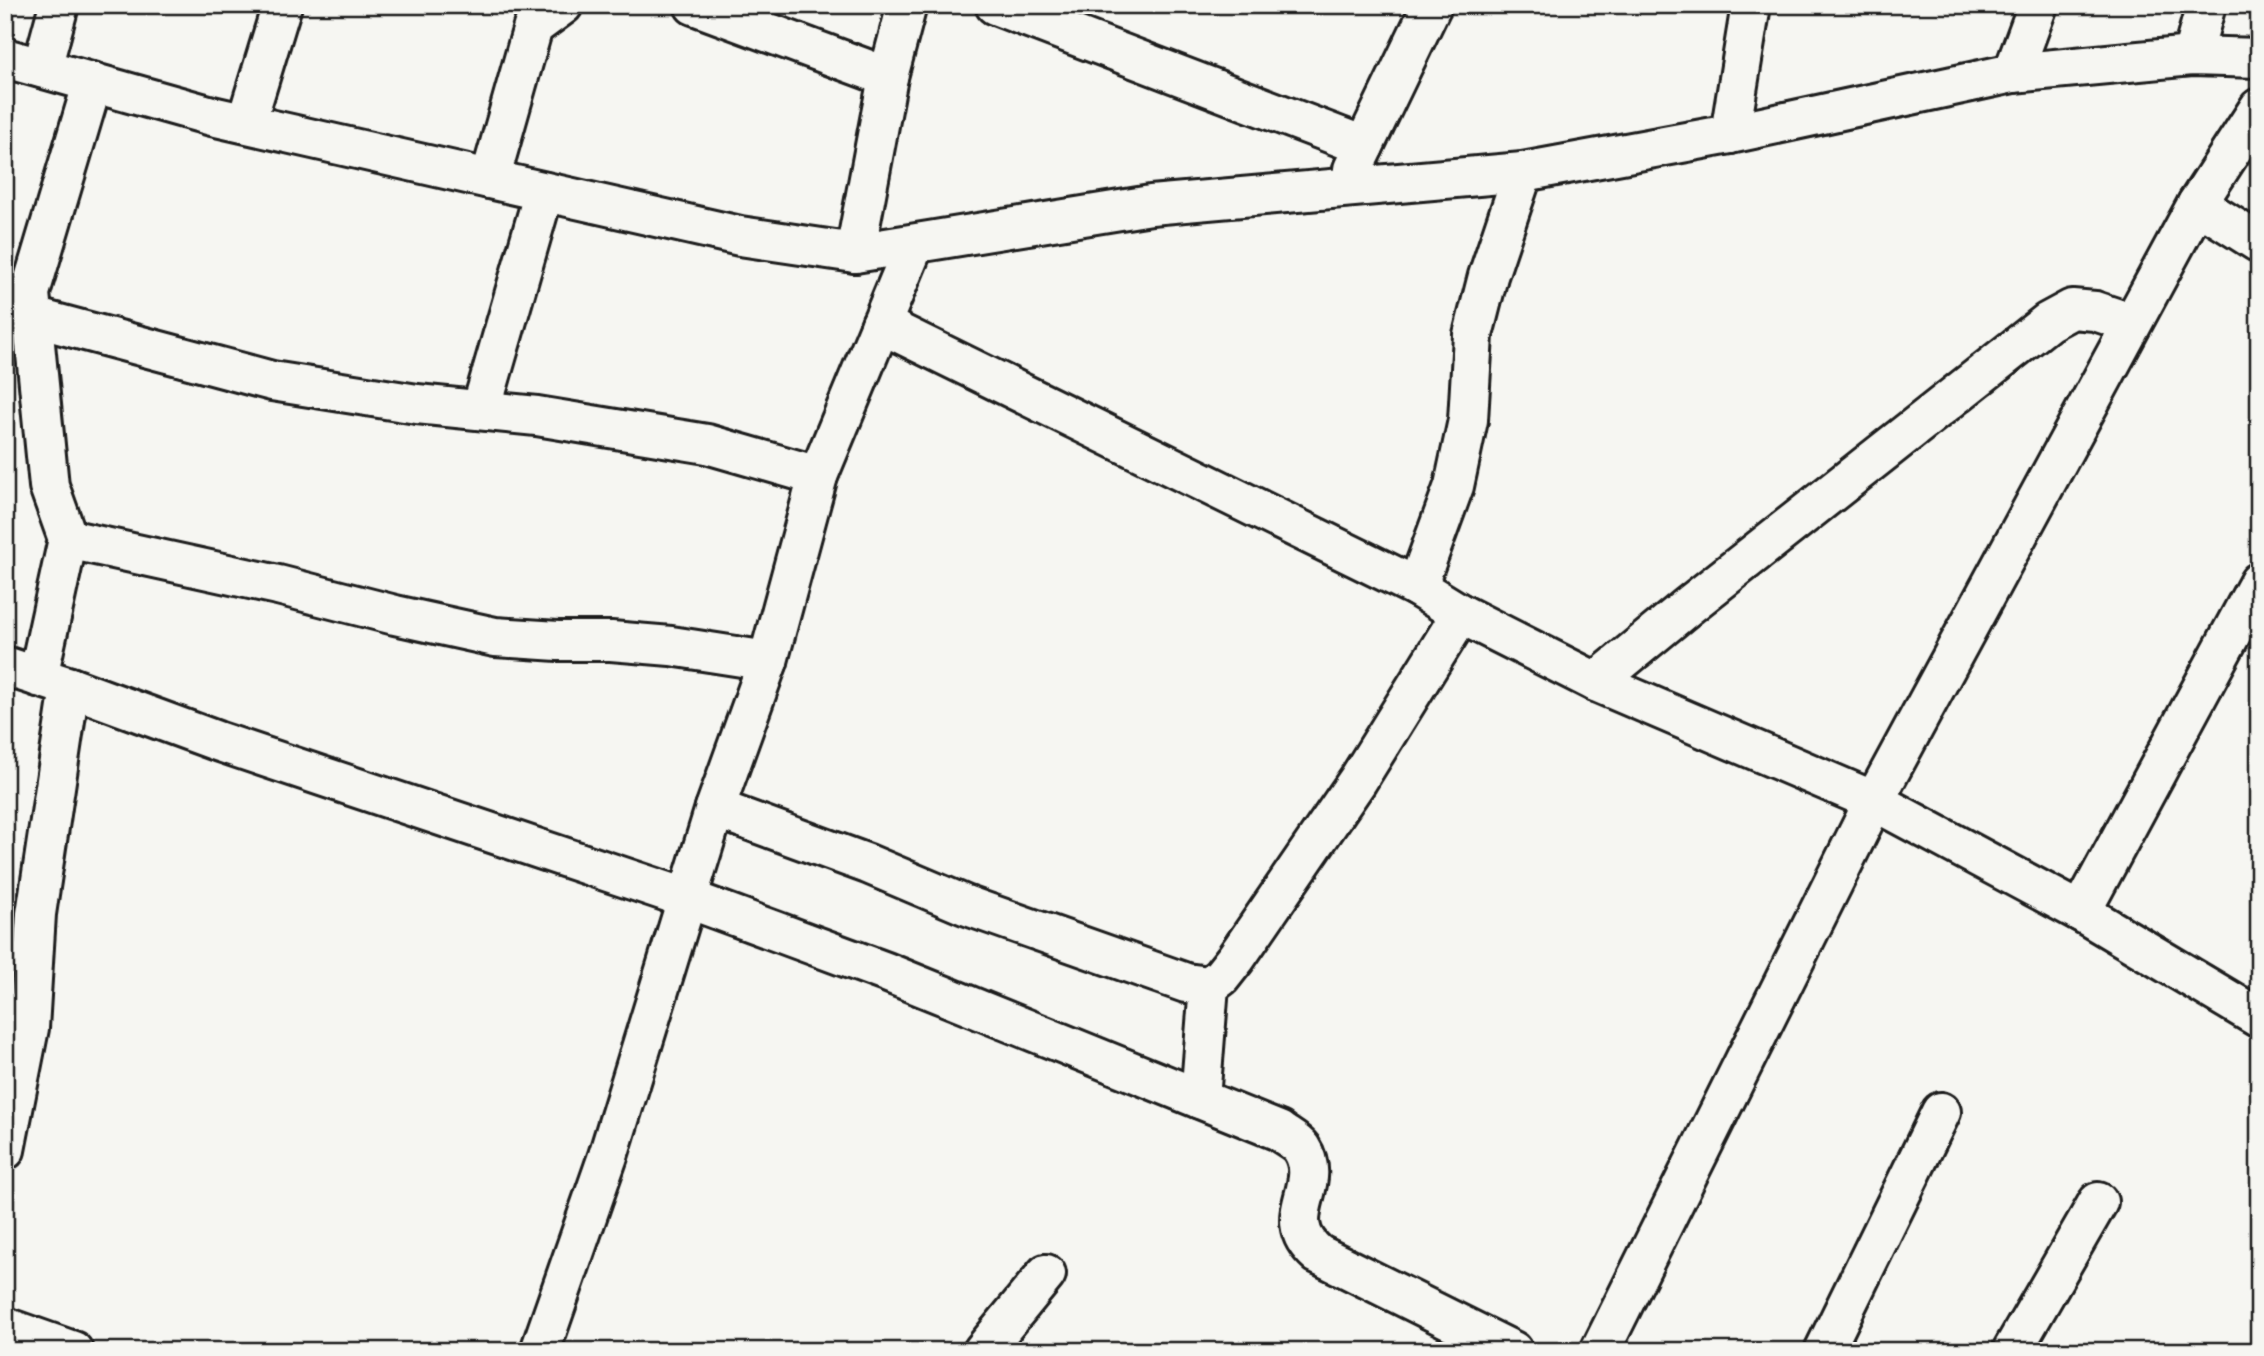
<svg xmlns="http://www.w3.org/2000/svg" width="2264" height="1356" viewBox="0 0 2264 1356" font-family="'Patrick Hand',sans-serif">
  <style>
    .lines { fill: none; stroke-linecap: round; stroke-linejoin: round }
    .street-casing { stroke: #1c1c1c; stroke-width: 44 }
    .secondary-casing { stroke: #1c1c1c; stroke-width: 44 }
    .street { stroke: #f6f6f2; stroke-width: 38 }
    .secondary { stroke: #f6f6f2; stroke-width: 38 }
  </style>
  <rect width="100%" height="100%" fill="#f6f6f2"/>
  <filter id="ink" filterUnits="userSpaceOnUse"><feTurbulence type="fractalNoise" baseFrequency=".0143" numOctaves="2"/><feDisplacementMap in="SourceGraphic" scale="14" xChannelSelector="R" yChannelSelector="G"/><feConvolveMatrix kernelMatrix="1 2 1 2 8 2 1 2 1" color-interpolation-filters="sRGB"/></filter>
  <g filter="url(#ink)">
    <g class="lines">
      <g class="street-casing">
        <g id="street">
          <path d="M 694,5 L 888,77"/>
          <path d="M 995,5 L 1364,146"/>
          <path d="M 2192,56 L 2206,5"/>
          <path d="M 42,68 L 59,5"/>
          <path d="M 2013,73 L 2038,5"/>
          <path d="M 246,123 L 282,5"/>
          <path d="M 1730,134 L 1751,5"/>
          <path d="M 1353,169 L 1432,5"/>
          <path d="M 490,179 L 533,27 L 563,5"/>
          <path d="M 2197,204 L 2259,243"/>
          <path d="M 855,253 L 888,77 L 907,5"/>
          <path d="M 33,317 L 272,381 L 417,404 L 537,416 L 707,444 L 818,476"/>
          <path d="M 881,324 L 1417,587 L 1461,614 L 1596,682 L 1874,801 L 2081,912 L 2259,1018"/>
          <path d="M 481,410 L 544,192"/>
          <path d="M 68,539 L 278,585 L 395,615 L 495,637 L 558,641 L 611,641 L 671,646 L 768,661"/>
          <path d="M 1417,587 L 1454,486 L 1468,420 L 1473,335 L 1488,276 L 1523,172"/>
          <path d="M 5,666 L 70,687 L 217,741 L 686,898 L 886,972 L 1279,1131 C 1285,1136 1296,1141 1301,1148 C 1326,1187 1275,1217 1318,1254 L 1513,1351"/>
          <path d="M 38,677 L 68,539 L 49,486 L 30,293 L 93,82"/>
          <path d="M 1596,682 L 1687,607 L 2048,322 L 2072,309 L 2095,311 L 2131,323"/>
          <path d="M 715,808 L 868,864 L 965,905 L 1186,983 L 1209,986 L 1221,977 L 1236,958 L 1358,780 L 1461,614"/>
          <path d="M 2081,912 L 2259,582"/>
          <path d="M 1200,1099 L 1209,986"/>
          <path d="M 5,1150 L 29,1028 L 36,914 L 70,687"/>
          <path d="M 5,1327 L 73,1351"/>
          <path d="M 540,1351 L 608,1156 L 715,808 L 768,661 L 818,476 L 914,245"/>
          <path d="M 983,1351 L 1046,1274"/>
          <path d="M 1824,1351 L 1941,1112"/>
          <path d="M 2012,1351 L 2098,1202"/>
        </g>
      </g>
      <g class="secondary-casing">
        <g id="secondary">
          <path d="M 5,58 L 212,116 L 740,236 L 855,253 L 1151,205 L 1523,172 L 1730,134 L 2013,73 L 2192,56 L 2259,58"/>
          <path d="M 1600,1351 L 1874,801 L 2197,204 L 2259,108"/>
        </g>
      </g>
      <use href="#street" class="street"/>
      <use href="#secondary" class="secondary"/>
    </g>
  </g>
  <rect width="2264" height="1356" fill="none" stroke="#f6f6f2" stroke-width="28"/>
  <rect x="14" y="14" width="2236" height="1328" fill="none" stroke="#1c1c1c" stroke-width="2.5" filter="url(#ink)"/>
</svg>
